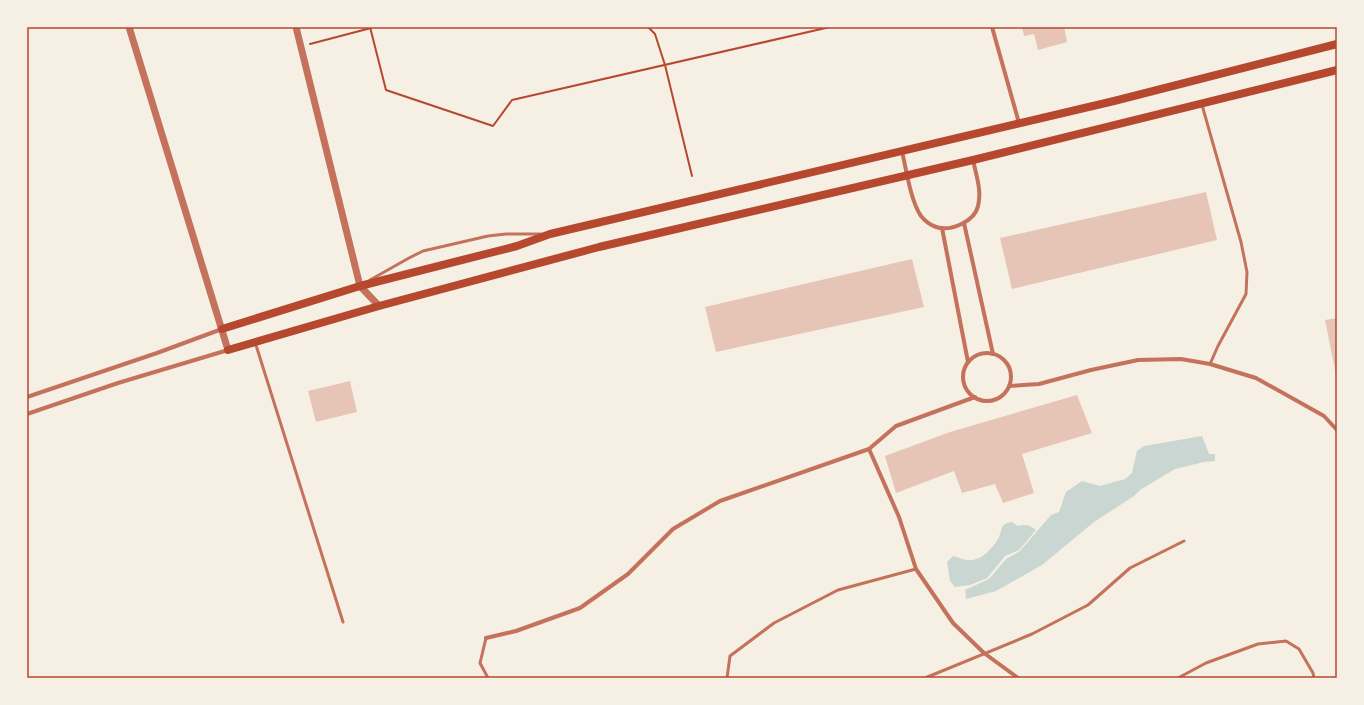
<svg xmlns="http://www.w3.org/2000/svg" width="1364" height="705" viewBox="0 0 1364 705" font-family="Spectral,serif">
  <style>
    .water { fill: #c9d6d2 }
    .building { fill: #e6c5b7 }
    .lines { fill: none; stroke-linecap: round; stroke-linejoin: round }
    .path { stroke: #b5482f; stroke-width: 2 }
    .service { stroke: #c5725c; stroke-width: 3 }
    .minor { stroke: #c5725c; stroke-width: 4 }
    .tertiary { stroke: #c5725c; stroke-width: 7 }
    .secondary { stroke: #b5482f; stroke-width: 8 }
    .neatline { fill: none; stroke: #b5482f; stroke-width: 1.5 }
  </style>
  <rect width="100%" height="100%" fill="#f6efe4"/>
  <g class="water">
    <path d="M 1202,436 L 1209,454 L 1215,454 L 1215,461 L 1204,462 L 1175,469 L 1140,490 L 1134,496 L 1094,522 L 1042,565 L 996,591 L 966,599 L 965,590 L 989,579 L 1006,559 L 1020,551 L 1051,515 L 1059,512 L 1066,492 L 1082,481 L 1100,486 L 1125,479 L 1132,473 L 1137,451 L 1144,446 Z"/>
    <path d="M 1012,522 L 1018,526 C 1026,524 1029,525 1036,530 L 1019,550 L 1005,556 L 987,578 L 970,585 L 955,587 L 950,581 L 947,562 L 953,556 C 958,557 964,560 968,560 C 981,562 994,547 999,537 C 1003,528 1000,524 1012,522 Z"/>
  </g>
  <g class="building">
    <path d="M 1022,27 L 1064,27 L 1067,42 L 1038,50 L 1034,34 L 1024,36 Z"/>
    <path d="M 1206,192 L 1217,240 L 1012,289 L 1000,238 Z"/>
    <path d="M 912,259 L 924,307 L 716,352 L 705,307 Z"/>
    <path d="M 1337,318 L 1337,375 L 1336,375 L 1325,320 Z"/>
    <path d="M 350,381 L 357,412 L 316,422 L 308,391 Z"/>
    <path d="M 1077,395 L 1092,433 L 1022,454 L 1034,493 L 1003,503 L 995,484 L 962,493 L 954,471 L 896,493 L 885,456 L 950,432 Z"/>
  </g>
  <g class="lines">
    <g class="path">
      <path d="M 370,27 L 386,90 L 493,126 L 512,100 L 830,27"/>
      <path d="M 648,27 L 655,34 L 665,65 L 692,176"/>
      <path d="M 310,44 L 371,28"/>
    </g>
    <g class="service">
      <path d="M 1202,105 L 1241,242 L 1247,272 L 1246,294 L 1218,346 L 1210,364"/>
      <path d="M 370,280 L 409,258 L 423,251 L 488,236 L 506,234 L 541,234"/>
      <path d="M 255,342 L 343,622"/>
      <path d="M 486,638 L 480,663 L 488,678"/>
      <path d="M 727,678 L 730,656 L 774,623 L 838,590 L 916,569"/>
      <path d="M 925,678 L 1032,634 L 1088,605 L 1130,568 L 1184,541"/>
      <path d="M 1178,678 L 1206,663 L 1258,644 L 1286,641 L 1299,649 L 1313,673 L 1314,678"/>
    </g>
    <g class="minor">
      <path d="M 992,27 L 1019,123"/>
      <path d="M 902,151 C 906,169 911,202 921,216 C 925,221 930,225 936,227 C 951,232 975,221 978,206 C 982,190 976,175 973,160"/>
      <path d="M 964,223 L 993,354"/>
      <path d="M 942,228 L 968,362"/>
      <circle cx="987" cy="377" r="24"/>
      <path d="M 1009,386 L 1039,384 L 1091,370 L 1138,360 L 1181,359 L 1210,364 L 1256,378 L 1324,416 L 1337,430"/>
      <path d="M 27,397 L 157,353 L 222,329"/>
      <path d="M 27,414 L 118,383 L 228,350"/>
      <path d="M 869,449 L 899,517 L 916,569 L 953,623 L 984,653 L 1018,678"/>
      <path d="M 486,638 L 516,631 L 580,608 L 628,574 L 673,529 L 720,501 L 869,449 L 896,426 L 975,397"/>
    </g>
    <g class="tertiary">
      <path d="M 129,27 L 228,350"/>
      <path d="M 296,27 L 360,286 L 379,306"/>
    </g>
    <g class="secondary">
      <path d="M 222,329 L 360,286 L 517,246 L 550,234 L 1114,101 L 1337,44"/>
      <path d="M 228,350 L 379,306 L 599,247 L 973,160 L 1337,70"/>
    </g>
  </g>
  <rect width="1364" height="705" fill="none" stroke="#f6efe4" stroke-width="56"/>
  <rect x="28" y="28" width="1308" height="649" class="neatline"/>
</svg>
